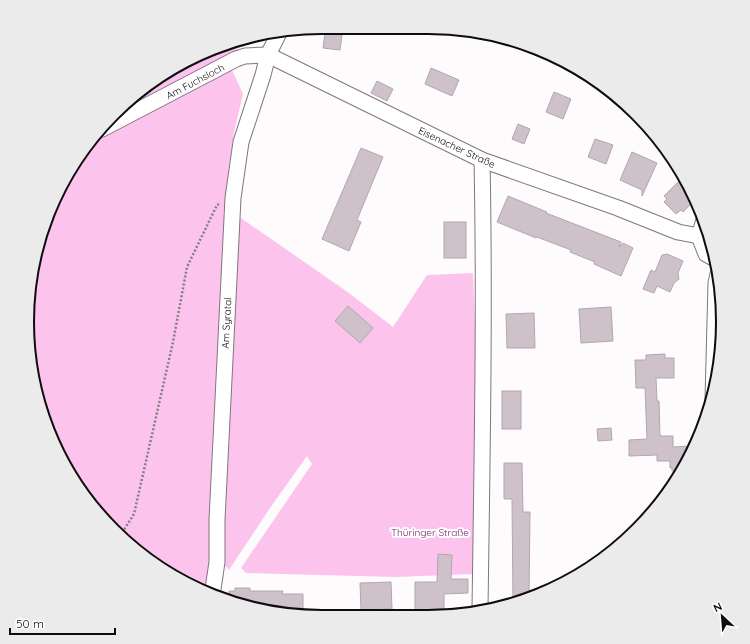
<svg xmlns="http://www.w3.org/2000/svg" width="750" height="644" viewBox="0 0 750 644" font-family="Quicksand,sans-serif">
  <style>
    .green { fill: #fcc3ed }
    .building { fill: #cec1ca; stroke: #b3a6af }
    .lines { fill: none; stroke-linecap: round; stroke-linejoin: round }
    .minor-casing { stroke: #82757e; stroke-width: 17 }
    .path { stroke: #827f81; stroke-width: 2.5; stroke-dasharray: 2 2; stroke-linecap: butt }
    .minor { stroke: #fff; stroke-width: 15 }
    .labels { text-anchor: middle; stroke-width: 4; stroke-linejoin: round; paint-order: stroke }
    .street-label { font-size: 10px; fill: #0f0b0e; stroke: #fff }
    .park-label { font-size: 10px; fill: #712062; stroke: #fff }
    .rim { fill: none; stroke: #0f0b0e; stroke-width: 2 }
  </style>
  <rect width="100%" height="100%" fill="#fefbfd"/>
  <path class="green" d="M 246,37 L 250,37 L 233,53 L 232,70 L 243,94 L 234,132 L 229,166 L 226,212 L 238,216 L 349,293 L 393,327 L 427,275 L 473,273 L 476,354 L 474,574 L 396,577 L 246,573 L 241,568 L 312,464 L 307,456 L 270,508 L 229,570 L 224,564 L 209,561 L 205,592 L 158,567 L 113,530 L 67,470 L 43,417 L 29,360 L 30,283 L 49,209 L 77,158 L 127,100 L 191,58 Z"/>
  <g class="building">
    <path d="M 325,33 L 342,35 L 340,50 L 323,48 Z"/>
    <path d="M 431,68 L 459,80 L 452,96 L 425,84 Z"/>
    <path d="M 377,81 L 393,89 L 387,101 L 371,93 Z"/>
    <path d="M 554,92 L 571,99 L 563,119 L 546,112 Z"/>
    <path d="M 518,124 L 530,129 L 524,144 L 512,139 Z"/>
    <path d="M 595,139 L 613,145 L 606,164 L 588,157 Z"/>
    <path d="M 361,148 L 383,157 L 357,220 L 361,222 L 349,251 L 322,239 Z"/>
    <path d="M 632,152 L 657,163 L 642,196 L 642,190 L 620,180 Z"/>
    <path d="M 684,176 L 695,200 L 683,212 L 681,210 L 676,214 L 664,202 L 667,199 L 664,196 Z"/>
    <path d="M 508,196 L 547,212 L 546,213 L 621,242 L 619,247 L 623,243 L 633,248 L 621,276 L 594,264 L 595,262 L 570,252 L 571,250 L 537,237 L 536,238 L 497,222 Z"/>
    <rect x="444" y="222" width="22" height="36"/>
    <path d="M 667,254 L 683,261 L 678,273 L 679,279 L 674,283 L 670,292 L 657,286 L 654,293 L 643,289 L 651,270 L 655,272 L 662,255 Z"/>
    <path d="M 348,306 L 373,328 L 360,343 L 335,321 Z"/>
    <path d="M 611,307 L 613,341 L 581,343 L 579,309 Z"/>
    <path d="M 534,313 L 535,348 L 507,348 L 506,314 Z"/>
    <path d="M 665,354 L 665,358 L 674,358 L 674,378 L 656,378 L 657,401 L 659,401 L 660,436 L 673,436 L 673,447 L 691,446 L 691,455 L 681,471 L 672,471 L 672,468 L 670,468 L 670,461 L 657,461 L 657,455 L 629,456 L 629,440 L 647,439 L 645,388 L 636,388 L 635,360 L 646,360 L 646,355 Z"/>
    <rect x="502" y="391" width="19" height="38"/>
    <path d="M 611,428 L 612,440 L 598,441 L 597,429 Z"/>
    <path d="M 504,463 L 522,463 L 523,512 L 530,512 L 529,598 L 523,601 L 513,603 L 512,499 L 504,499 Z"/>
    <path d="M 438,554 L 452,555 L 451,579 L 468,579 L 468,593 L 444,594 L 444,609 L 415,610 L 415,582 L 437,582 Z"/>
    <path d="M 391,582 L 392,609 L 361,610 L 360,583 Z"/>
    <path d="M 235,588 L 250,588 L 250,591 L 283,591 L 282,594 L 303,594 L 303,615 L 265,611 L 252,607 L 252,602 L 229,600 L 229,591 L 235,591 Z"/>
  </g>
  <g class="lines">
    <g class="minor-casing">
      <g id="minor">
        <path d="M 268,55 L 482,160 L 618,208 L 678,232 L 699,236"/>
        <path d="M 102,129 L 236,59 L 245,56 L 268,55"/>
        <path d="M 704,220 L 699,236 L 706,254 L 715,259"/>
        <path d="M 713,399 L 716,283 L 718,274"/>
        <path d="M 212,596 L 217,562 L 217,520 L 233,198 L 241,142 L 263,75 L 268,55 L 279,33"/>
        <path d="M 480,610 C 482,460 485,310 482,160"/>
      </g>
    </g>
    <path class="path" d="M 120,536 L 134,514 L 173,342 L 187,267 L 217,205 L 219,204"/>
    <use href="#minor" class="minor"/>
  </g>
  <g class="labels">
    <g class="street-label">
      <text transform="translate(195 81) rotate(-28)" y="4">Am Fuchsloch</text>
      <text transform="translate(457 147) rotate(25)" y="4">Eisenacher Straße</text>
      <text transform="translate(226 323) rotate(-87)" y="4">Am Syratal</text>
    </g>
    <g class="park-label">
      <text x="430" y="536">Thüringer Straße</text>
    </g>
  </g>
  <path d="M0 0H750V644H0ZM322 34H428A288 288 0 0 1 716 322V322A288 288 0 0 1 428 610H322A288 288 0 0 1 34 322V322A288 288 0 0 1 322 34Z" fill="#ecebec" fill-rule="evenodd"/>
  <path class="rim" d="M322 34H428A288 288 0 0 1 716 322V322A288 288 0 0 1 428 610H322A288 288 0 0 1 34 322V322A288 288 0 0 1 322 34Z"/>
  <g transform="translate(722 616) rotate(334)" stroke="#ffffff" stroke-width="3" paint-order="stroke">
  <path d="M0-3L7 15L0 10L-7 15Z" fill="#0f0b0e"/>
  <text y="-6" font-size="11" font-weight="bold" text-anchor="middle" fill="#0f0b0e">N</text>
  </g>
  <path d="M10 628v6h105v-6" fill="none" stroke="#0f0b0e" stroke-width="2"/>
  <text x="16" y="628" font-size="12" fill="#0f0b0e" stroke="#ffffff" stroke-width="3" paint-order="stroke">50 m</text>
</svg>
